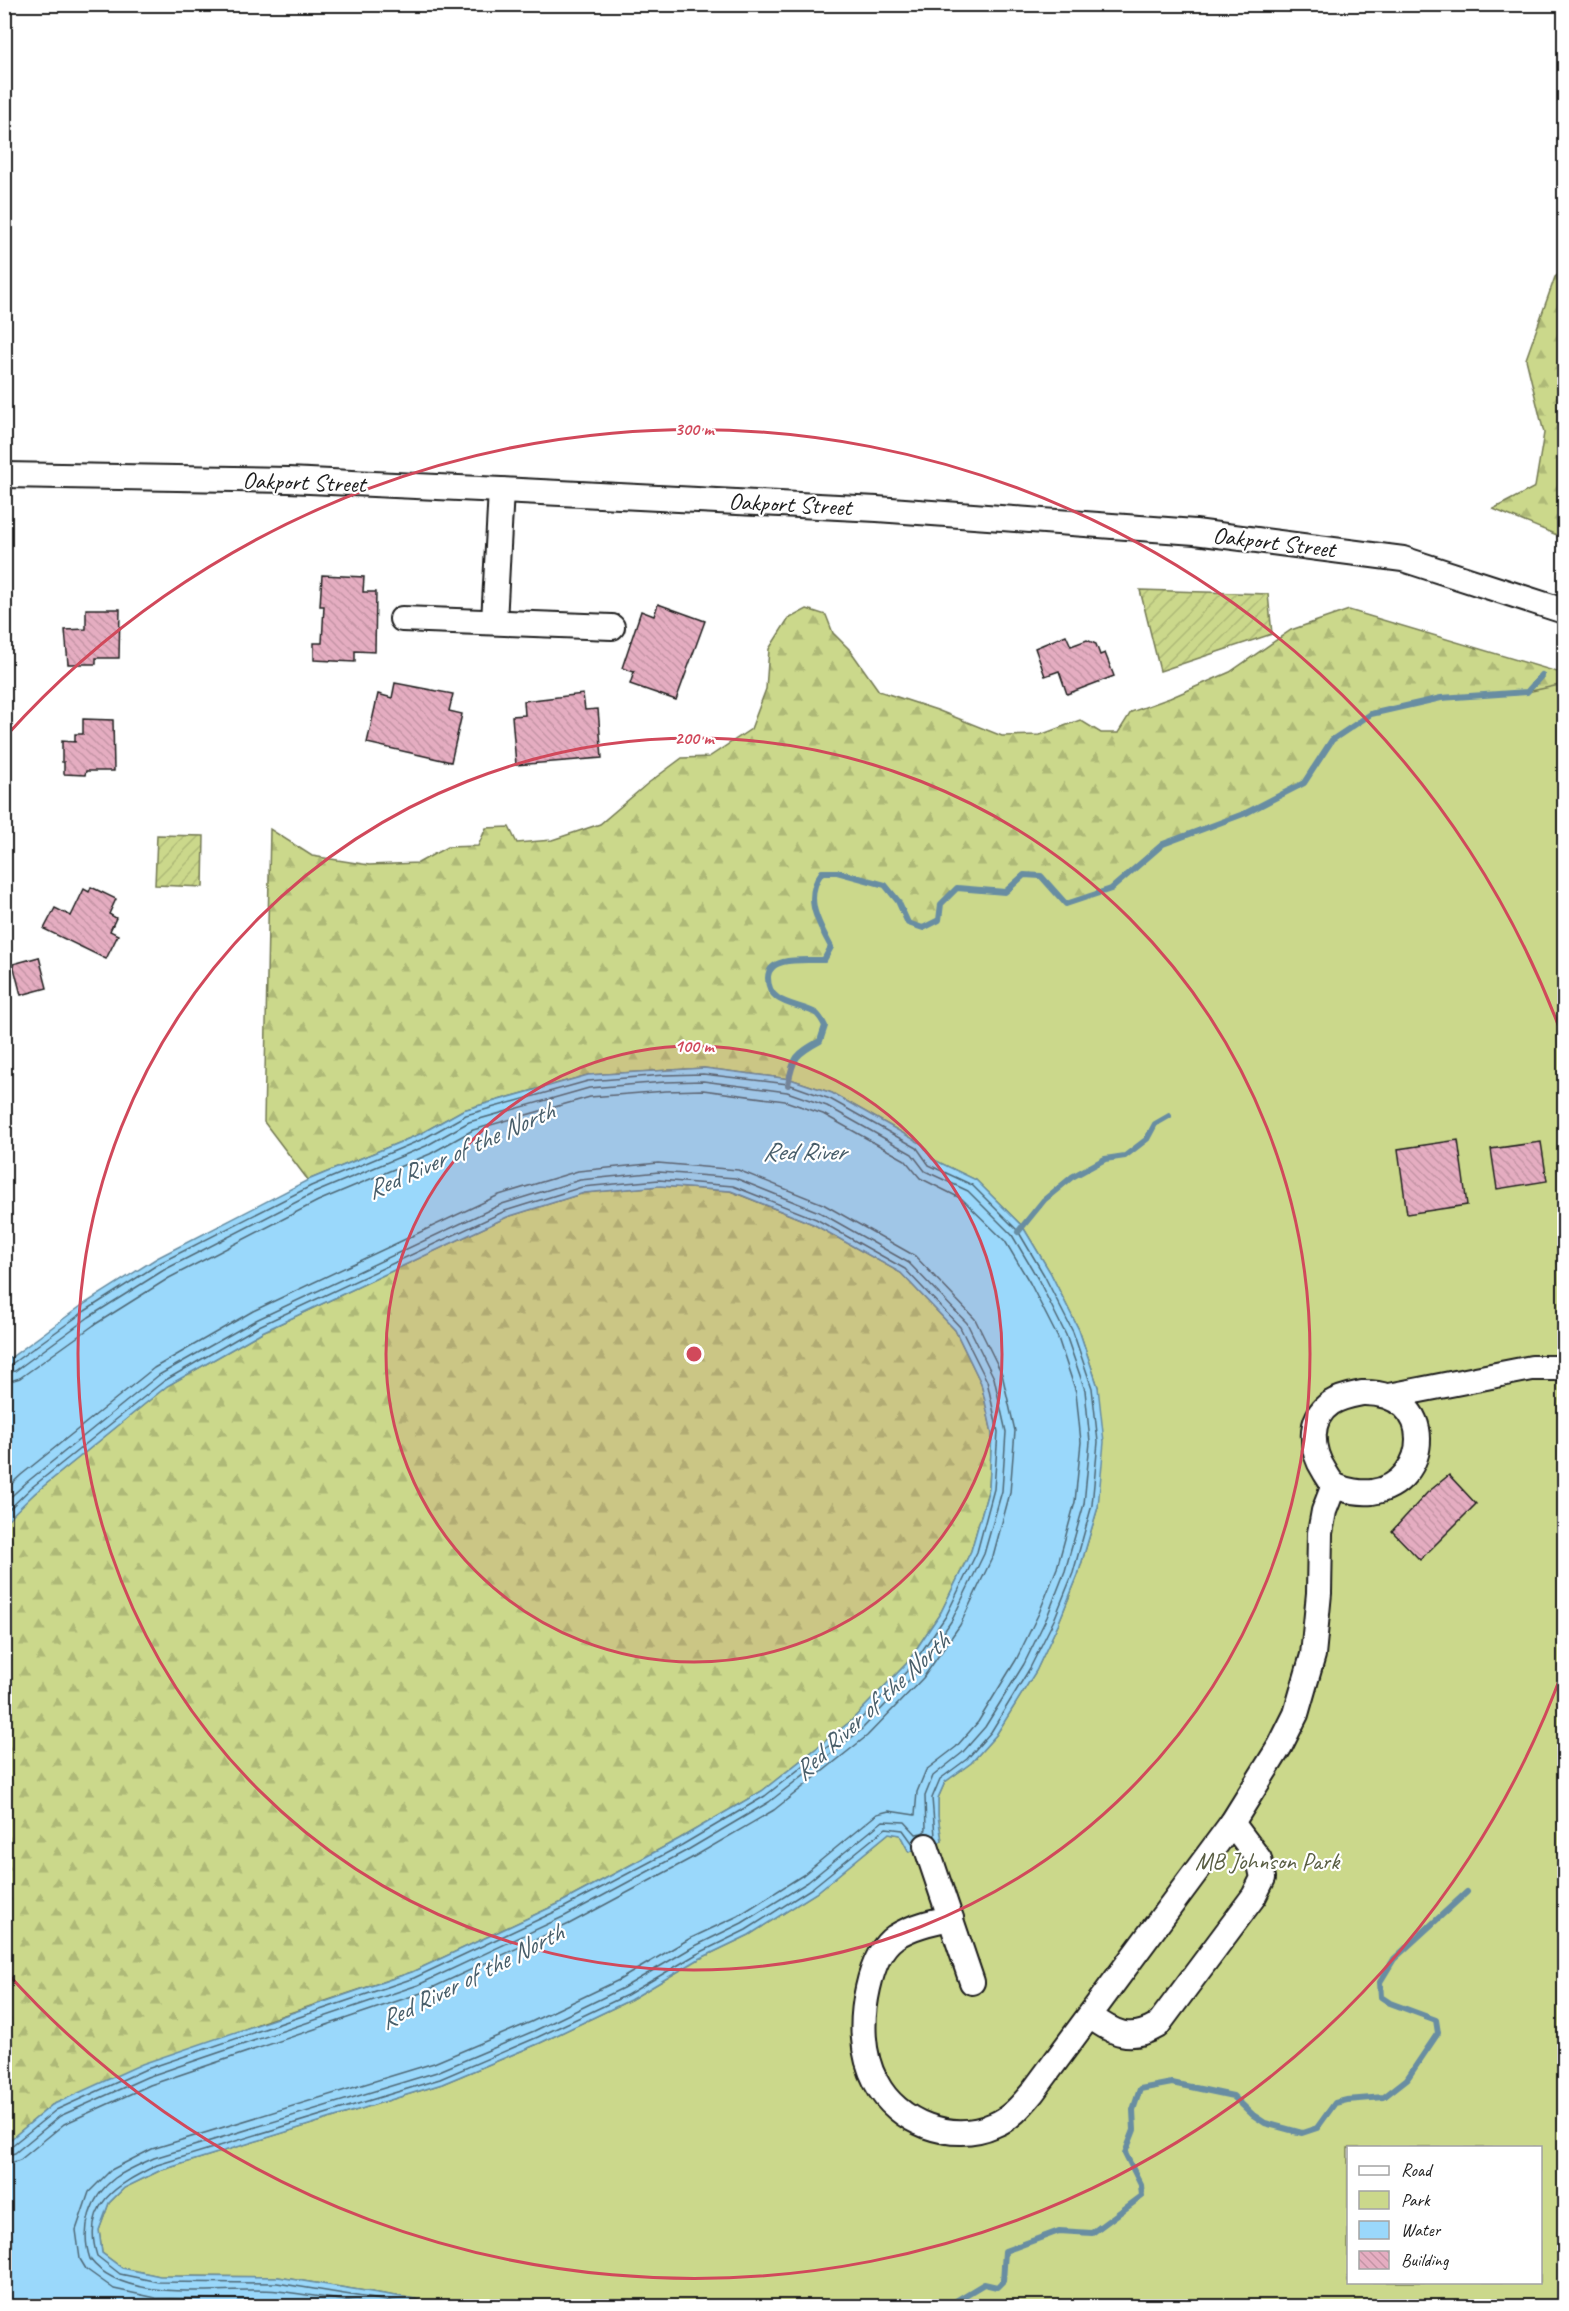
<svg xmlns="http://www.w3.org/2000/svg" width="1569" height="2311" viewBox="0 0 1569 2311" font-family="Caveat,sans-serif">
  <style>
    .forest { fill: url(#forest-firs); stroke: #747a54; stroke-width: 1.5 }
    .park { fill: #cbd88b; stroke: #747a54; stroke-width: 1.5; fill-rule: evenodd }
    .garden { fill: url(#garden-furrows); stroke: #747a54; stroke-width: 1.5 }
    .water { fill: #9ad8fb; stroke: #688da2; stroke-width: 1.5 }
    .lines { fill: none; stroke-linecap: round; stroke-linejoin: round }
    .shore { stroke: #4e6775; stroke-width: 1.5 }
    .stream { stroke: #688da2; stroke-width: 6 }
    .building { fill: url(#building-back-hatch); stroke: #1c1c1c; stroke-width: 1.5 }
    .minor-casing { stroke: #1c1c1c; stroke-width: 28 }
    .minor { stroke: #fff; stroke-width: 24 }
    .ring { fill: none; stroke: #d1495b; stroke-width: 3 }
    .labels { text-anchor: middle; stroke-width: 4.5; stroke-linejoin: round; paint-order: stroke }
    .street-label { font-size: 24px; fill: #1c1c1c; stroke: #fff }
    .park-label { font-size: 24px; fill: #595e43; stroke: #fff }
    .water-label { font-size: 26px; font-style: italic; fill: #485e6a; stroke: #fff }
    .centre { fill: #d1495b; stroke: #fff; stroke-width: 3 }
    .ring-label { font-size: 18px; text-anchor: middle; font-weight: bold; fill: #d1495b; stroke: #fff; stroke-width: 4.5; stroke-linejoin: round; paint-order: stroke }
  </style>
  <defs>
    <pattern id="forest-firs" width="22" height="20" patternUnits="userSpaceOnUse" patternTransform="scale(1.5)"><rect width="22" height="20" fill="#cbd88b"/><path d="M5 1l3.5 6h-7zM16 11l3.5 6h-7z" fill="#aeb977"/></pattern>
    <pattern id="garden-furrows" width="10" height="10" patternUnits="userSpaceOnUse" patternTransform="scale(1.5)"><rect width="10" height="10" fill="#cbd88b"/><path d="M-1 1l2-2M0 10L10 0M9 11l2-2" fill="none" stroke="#aeb977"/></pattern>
    <pattern id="building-back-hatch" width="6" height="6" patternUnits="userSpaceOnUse" patternTransform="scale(1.5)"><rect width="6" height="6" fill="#e5adc1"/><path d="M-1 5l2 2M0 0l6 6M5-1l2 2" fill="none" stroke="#c494a5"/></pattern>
  </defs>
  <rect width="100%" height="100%" fill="#fff"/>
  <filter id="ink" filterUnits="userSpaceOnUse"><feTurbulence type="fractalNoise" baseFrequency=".0167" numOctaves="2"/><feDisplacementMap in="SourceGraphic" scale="12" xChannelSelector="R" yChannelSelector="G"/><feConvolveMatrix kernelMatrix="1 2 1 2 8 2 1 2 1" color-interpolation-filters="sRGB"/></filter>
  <g filter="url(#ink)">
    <g class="forest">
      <path d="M 1564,270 L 1564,538 L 1493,509 L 1535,487 L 1544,433 L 1526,359 L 1555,277 Z"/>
      <path d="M 807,609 L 826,615 L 833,633 L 850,650 L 879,691 L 937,710 L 1002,736 L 1040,735 L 1080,720 L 1101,733 L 1118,733 L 1131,712 L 1170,698 L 1230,672 L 1291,630 L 1349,610 L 1564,674 L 1564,742 L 1098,1507 L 832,1093 L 790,1079 L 704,1068 L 588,1075 L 463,1110 L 420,1134 L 308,1180 L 264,1122 L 270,829 L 312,856 L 369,865 L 418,863 L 447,847 L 478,846 L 486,828 L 509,827 L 517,843 L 552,840 L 600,824 L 647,784 L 682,758 L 709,757 L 751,729 L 766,689 L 769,649 L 788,619 Z"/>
      <path d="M 660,1186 L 730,1191 L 813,1224 L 901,1273 L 955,1330 L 981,1383 L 992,1433 L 989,1488 L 971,1551 L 941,1612 L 907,1663 L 851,1721 L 762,1791 L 679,1839 L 558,1904 L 412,1972 L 263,2022 L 52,2105 L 5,2144 L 4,1522 L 35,1493 L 167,1386 L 262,1332 L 507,1217 L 584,1193 Z"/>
    </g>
    <path class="park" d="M 1564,684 L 1564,2306 L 433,2306 L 415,2299 L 278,2277 L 159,2276 L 122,2268 L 102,2253 L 99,2230 L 109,2203 L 124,2188 L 159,2171 L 442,2084 L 540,2043 L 630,2000 L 699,1959 L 749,1935 L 816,1893 L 889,1833 L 900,1835 L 909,1852 L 942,1841 L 938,1816 L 938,1798 L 945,1782 L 971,1763 L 996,1735 L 1036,1671 L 1059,1622 L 1078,1575 L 1098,1507 L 1098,1387 L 1079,1330 L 1050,1272 L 1023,1227 L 976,1180 L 932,1159 L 922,1144 L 832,1093 L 790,1079 C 793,1056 800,1052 820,1041 L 825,1026 L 818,1015 L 784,1003 L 772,993 L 768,978 L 772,967 L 783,960 L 824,960 L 831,947 C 818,922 803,898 822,872 L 837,872 L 885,885 L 898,901 L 908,923 L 923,928 L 939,920 L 941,904 L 957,888 L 1005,892 L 1024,875 L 1041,876 L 1067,904 L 1111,889 L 1163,844 L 1246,813 L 1304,783 L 1332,740 L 1371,714 L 1441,698 L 1527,692 ZM 1348,2148 L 1540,2148 L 1540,2282 L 1348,2282 Z"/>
    <g class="garden">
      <path d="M 1140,590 L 1268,594 L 1272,634 L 1160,671 Z"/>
      <path d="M 157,835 L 204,836 L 203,887 L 155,885 Z"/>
    </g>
    <path class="water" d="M 704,1068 L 790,1079 L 832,1093 L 922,1144 L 932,1159 L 976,1180 L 1023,1227 L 1050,1272 L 1079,1330 L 1098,1387 L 1104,1442 L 1098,1507 L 1078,1575 L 1059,1622 L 1036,1671 L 996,1735 L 971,1763 L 945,1782 L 938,1798 L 938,1816 L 942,1841 L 909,1852 L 900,1835 L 889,1833 L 816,1893 L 749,1935 L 699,1959 L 630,2000 L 540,2043 L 442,2084 L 159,2171 L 124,2188 L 109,2203 L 99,2230 L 102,2253 L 122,2268 L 160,2276 L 278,2277 L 415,2299 L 433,2306 L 5,2306 L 5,2144 L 52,2105 L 142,2064 L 412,1972 L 558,1904 L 679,1839 L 762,1791 L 851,1721 L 907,1663 L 941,1612 L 971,1551 L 989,1488 L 992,1433 L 981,1383 L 955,1330 L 901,1273 L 813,1224 L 731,1191 L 660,1186 L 584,1193 L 507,1217 L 262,1332 L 167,1386 L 35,1493 L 5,1522 L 5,1362 L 81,1306 L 157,1258 L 308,1180 L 420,1134 L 463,1110 L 588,1075 Z"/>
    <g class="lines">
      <g class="shore">
        <path d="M 4,1366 L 10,1365 L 85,1311 L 160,1263 L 311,1186 L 423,1139 L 466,1115 L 588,1081 L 664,1075 L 703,1074 L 788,1084 L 830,1099 L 917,1148 L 929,1165 L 972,1185 L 1018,1231 L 1044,1275 L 1073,1332 L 1092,1388 L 1098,1442 L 1092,1505 L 1073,1573 L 1054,1620 L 1030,1668 L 991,1732 L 967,1759 L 940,1779 L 932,1798 L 935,1836"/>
        <path d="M 4,1374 L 15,1371 L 89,1317 L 164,1270 L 314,1193 L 426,1146 L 469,1122 L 589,1088 L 665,1082 L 703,1081 L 787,1092 L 827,1106 L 912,1154 L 925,1171 L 968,1191 L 1012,1235 L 1038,1279 L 1066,1335 L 1085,1390 L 1090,1442 L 1084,1504 L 1065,1571 L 1047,1617 L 1024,1664 L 985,1727 L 962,1753 L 933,1776 L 925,1796 L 926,1830 L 922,1833"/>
        <path d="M 4,1383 L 20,1378 L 94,1325 L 169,1278 L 318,1201 L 430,1154 L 473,1130 L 590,1097 L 666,1091 L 703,1090 L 785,1101 L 823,1114 L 905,1160 L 920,1178 L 962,1199 L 1005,1241 L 1030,1283 L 1058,1338 L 1076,1392 L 1081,1442 L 1075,1502 L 1057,1568 L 1039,1613 L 1016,1660 L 978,1722 L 956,1747 L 926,1770 L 917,1792 L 915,1815 L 889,1811 L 877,1814 L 803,1875 L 738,1916 L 689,1939 L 619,1980 L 531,2022 L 434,2063 L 152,2149 L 111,2170 L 89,2192 L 76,2230 L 80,2259 L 86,2269 L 114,2289 L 156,2298 L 276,2300 L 319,2306"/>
        <path d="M 4,1491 L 21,1475 L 154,1368 L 253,1311 L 499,1195 L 578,1171 L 658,1163 L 738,1170 L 823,1204 L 915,1256 L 975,1319 L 1002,1374 L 1015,1431 L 1010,1493 L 993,1556 L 960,1625 L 923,1678 L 867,1736 L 774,1810 L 690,1859 L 569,1924 L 421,1993 L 150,2085 L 64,2124 L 20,2160 L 4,2165"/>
        <path d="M 4,1503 L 27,1482 L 159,1375 L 256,1320 L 502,1204 L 580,1180 L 659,1172 L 735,1178 L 819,1212 L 909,1263 L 967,1323 L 994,1378 L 1006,1432 L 1002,1491 L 984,1554 L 952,1620 L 917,1672 L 861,1730 L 769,1802 L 686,1851 L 565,1916 L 418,1985 L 147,2077 L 60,2116 L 15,2153 L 4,2156"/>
        <path d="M 4,1514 L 31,1488 L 164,1381 L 259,1326 L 505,1211 L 582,1187 L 659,1180 L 733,1186 L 816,1219 L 905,1269 L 960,1327 L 987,1381 L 998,1432 L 994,1489 L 977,1552 L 946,1616 L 911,1667 L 855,1725 L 765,1796 L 682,1845 L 561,1909 L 414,1978 L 144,2070 L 56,2110 L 10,2147 L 4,2148"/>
        <path d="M 378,2306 C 345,2301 312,2295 278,2291 C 226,2285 126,2307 90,2259 C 80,2229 90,2197 115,2178 C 126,2170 141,2164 154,2158 L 437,2072 L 534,2031 L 623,1988 L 693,1947 L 742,1923 L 808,1882 L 883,1821 L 905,1822 L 916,1834 L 922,1833"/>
        <path d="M 418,2306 L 277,2283 L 158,2282 L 120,2274 L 97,2256 C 81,2204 117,2185 157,2165 L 440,2079 L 538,2037 L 627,1995 L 697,1954 L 746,1930 L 812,1888 L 886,1828 L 903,1830 L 913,1844"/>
      </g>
      <g class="stream">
        <path d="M 788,1085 C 793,1057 796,1054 820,1041 L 825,1026 C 823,1022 820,1017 817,1014 C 800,1003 768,1006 768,978 C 768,955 808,961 824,960 L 831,947 C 818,922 803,898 822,872 L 837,872 L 885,885 L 898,901 L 908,923 L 923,928 L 939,920 L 941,904 L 957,888 L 1005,892 L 1024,875 L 1041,876 L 1066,904 L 1111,889 L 1163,844 L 1246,813 L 1304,783 L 1332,740 L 1371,714 L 1441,698 L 1527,692 L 1542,675"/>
        <path d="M 1018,1232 L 1044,1200 L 1072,1177 L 1105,1159 L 1125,1156 L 1147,1139 L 1155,1124 L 1169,1116"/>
        <path d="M 940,2306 L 954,2302 L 984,2284 L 997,2287 L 1003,2281 L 1005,2251 L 1059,2231 L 1092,2233 L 1142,2196 L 1141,2185 L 1125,2153 L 1134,2130 L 1133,2110 L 1140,2089 L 1172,2083 L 1233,2096 L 1253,2115 L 1265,2123 L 1302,2133 L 1317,2128 L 1335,2103 L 1347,2100 L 1384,2097 L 1407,2079 L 1438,2033 L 1436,2020 L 1390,2003 L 1381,1997 L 1380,1982 L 1394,1959 L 1467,1892"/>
      </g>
    </g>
    <g class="building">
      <path d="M 322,575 L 364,577 L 363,592 L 376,592 L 375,652 L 355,651 L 355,662 L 314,660 L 314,643 L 322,643 L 324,606 L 320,606 Z"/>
      <path d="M 658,604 L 705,621 L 676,700 L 630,684 L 634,672 L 622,668 L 641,611 L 654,616 Z"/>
      <path d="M 86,609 L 120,609 L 119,658 L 96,658 L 96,664 L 68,664 L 65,630 L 86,629 Z"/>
      <path d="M 1066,635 L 1071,646 L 1087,640 L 1096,644 L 1100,655 L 1105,653 L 1114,676 L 1067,694 L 1059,671 L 1045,676 L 1035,648 Z"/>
      <path d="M 395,683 L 453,694 L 449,711 L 462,714 L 451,762 L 367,743 L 378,694 L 392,698 Z"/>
      <path d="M 583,694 L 585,710 L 598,709 L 602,758 L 516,765 L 512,716 L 525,715 L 524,701 Z"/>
      <path d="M 83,719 L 113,720 L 114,771 L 86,771 L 85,775 L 64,774 L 64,762 L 62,762 L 62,741 L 75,742 L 75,734 L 83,734 Z"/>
      <path d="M 91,887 L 116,899 L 109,914 L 116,918 L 110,931 L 118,935 L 106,959 L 44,929 L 55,908 L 71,916 L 84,889 L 89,892 Z"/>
      <path d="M 39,957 L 47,988 L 21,995 L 13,964 Z"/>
      <path d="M 1458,1140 L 1467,1205 L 1407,1214 L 1398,1149 Z"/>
      <path d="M 1541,1142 L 1547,1181 L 1497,1189 L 1491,1149 Z"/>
      <path d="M 1449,1475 L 1476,1504 L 1420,1560 L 1392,1531 L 1427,1493 Z"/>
    </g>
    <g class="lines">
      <g class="minor-casing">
        <g id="minor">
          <path d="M 4,475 L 288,480 L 501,490 L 877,509 L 1195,532 L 1403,559 L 1564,611"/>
          <path d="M 402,619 L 612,627"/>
          <path d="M 494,622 L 501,490"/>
          <path d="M 1362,1393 C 1439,1391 1431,1484 1372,1492 C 1361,1493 1346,1491 1336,1486 C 1331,1483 1328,1477 1325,1472 C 1311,1451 1307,1419 1331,1403 C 1340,1397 1352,1395 1362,1393 Z"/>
          <path d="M 1389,1396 L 1532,1368 L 1564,1368"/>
          <path d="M 926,1846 L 972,1982"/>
          <path d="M 951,1918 C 932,1922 912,1926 895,1937 C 879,1948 872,1970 868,1988 C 861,2019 861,2054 876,2082 C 897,2123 952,2144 994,2125 C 1010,2119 1021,2106 1032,2093 L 1232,1823 L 1280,1746 L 1296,1714 L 1313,1655 L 1319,1593 L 1320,1533 L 1324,1511 L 1334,1485"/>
          <path d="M 1090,2016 C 1113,2033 1130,2042 1157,2026 L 1254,1896 L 1263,1878 L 1259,1859 L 1232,1823"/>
        </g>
      </g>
      <use href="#minor" class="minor"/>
    </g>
  </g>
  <circle cx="694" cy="1354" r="308" fill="#d1495b" fill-opacity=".12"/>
  <g class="ring">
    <circle cx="694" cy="1354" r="308"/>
    <circle cx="694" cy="1354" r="616"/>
    <path d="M1563 1670A925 925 0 0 1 7 1973M7 735A925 925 0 0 1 1563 1038"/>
  </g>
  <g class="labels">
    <g class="street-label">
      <text transform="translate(304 482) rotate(2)" y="8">Oakport Street</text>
      <text transform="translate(790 504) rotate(3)" y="8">Oakport Street</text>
      <text transform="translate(1274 542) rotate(7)" y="8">Oakport Street</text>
    </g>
    <g class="park-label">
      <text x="1267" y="1869">MB Johnson Park</text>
    </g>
    <g class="water-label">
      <text transform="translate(460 1150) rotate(-24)" y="9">Red River of the North</text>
      <text x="804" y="1160">Red River</text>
      <text transform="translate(871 1706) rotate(-43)" y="9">Red River of the North</text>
      <text transform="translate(471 1976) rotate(-27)" y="9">Red River of the North</text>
    </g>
  </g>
  <circle cx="694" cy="1354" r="9" class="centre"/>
  <g class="ring-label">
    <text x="694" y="435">300 m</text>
    <text x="694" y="744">200 m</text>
    <text x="694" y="1052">100 m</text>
  </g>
  <rect width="1569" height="2311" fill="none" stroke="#fff" stroke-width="24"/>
  <rect x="12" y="12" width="1545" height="2287" fill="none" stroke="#1c1c1c" stroke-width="2" filter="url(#ink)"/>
  <rect x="1347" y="2146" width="195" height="138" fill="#ffffff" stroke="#a4a4a4" stroke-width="1.5"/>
  <rect x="1359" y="2166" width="30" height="9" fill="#ffffff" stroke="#a4a4a4" stroke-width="1.5"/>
  <text x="1401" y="2176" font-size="18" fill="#1c1c1c">Road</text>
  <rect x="1359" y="2191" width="30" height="18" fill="#cbd88b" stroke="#a4a4a4" stroke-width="1.5"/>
  <text x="1401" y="2206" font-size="18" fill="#1c1c1c">Park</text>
  <rect x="1359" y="2221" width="30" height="18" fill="#9ad8fb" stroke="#a4a4a4" stroke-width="1.5"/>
  <text x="1401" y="2236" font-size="18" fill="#1c1c1c">Water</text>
  <rect x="1359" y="2251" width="30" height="18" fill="url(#building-back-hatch)" stroke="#a4a4a4" stroke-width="1.5"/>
  <text x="1401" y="2266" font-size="18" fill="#1c1c1c">Building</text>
</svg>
